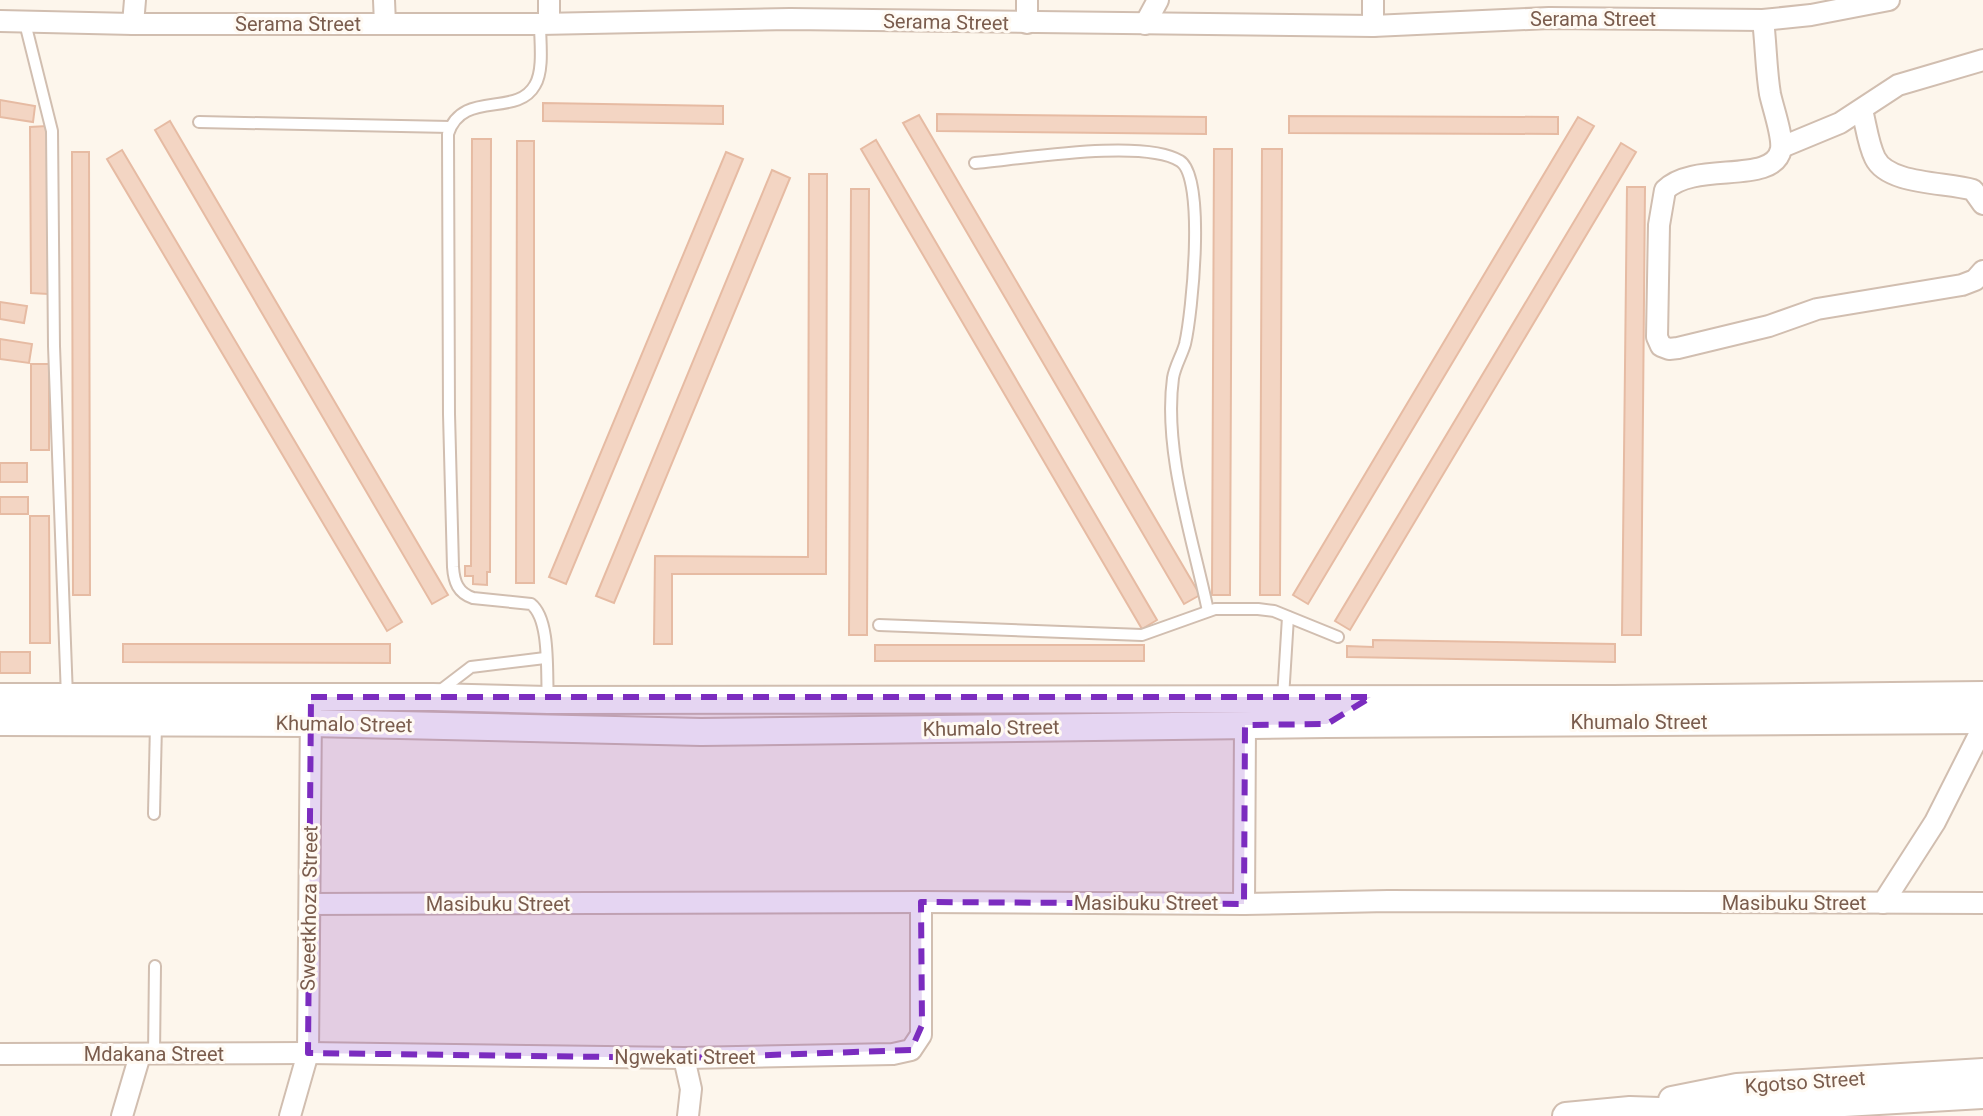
<svg xmlns="http://www.w3.org/2000/svg" width="1983" height="1116" viewBox="0 0 1983 1116" font-family="Roboto,sans-serif">
  <style>
    .building { fill: #f3d5c3; stroke: #e6bba3; stroke-width: 2 }
    .lines { fill: none; stroke-linecap: round; stroke-linejoin: round }
    .service-casing { stroke: #d1beb0; stroke-width: 14 }
    .minor-casing { stroke: #d1beb0; stroke-width: 24 }
    .tertiary-casing { stroke: #d1beb0; stroke-width: 30 }
    .service { stroke: #fff; stroke-width: 10 }
    .minor { stroke: #fff; stroke-width: 20 }
    .tertiary { stroke: #fff; stroke-width: 26 }
    .marked { fill: #7b2cbf; fill-opacity: 0.2; stroke: #7b2cbf; stroke-width: 6; stroke-dasharray: 16 10; stroke-linejoin: round }
    .labels { text-anchor: middle; stroke-width: 6; stroke-linejoin: round; paint-order: stroke }
    .street-label { font-size: 20px; fill: #7a5c4d; stroke: #fffaf3 }
  </style>
  <rect width="100%" height="100%" fill="#fdf6ec"/>
  <g class="building">
    <path d="M 0,100 L 35,106 L 33,122 L 0,117 Z"/>
    <path d="M 543,103 L 723,106 L 723,124 L 543,121 Z"/>
    <path d="M 937,114 L 1206,117 L 1206,134 L 937,131 Z"/>
    <path d="M 919,115 L 1200,595 L 1184,604 L 903,123 Z"/>
    <path d="M 1289,116 L 1558,117 L 1558,134 L 1289,133 Z"/>
    <path d="M 1578,117 L 1594,126 L 1308,604 L 1293,595 Z"/>
    <path d="M 170,121 L 448,595 L 432,604 L 155,130 Z"/>
    <path d="M 47,126 L 48,294 L 31,293 L 30,127 Z"/>
    <path d="M 472,139 L 491,139 L 490,572 L 487,572 L 487,585 L 473,584 L 473,576 L 465,576 L 465,566 L 471,566 Z"/>
    <path d="M 876,140 L 1157,620 L 1142,629 L 861,149 Z"/>
    <path d="M 517,141 L 534,141 L 534,583 L 516,583 Z"/>
    <path d="M 1621,143 L 1636,152 L 1350,630 L 1335,621 Z"/>
    <path d="M 1214,149 L 1232,149 L 1230,595 L 1212,595 Z"/>
    <path d="M 1262,149 L 1282,149 L 1280,595 L 1260,595 Z"/>
    <path d="M 122,150 L 402,622 L 387,631 L 107,159 Z"/>
    <path d="M 72,152 L 89,152 L 90,595 L 73,595 Z"/>
    <path d="M 726,152 L 743,159 L 566,584 L 549,577 Z"/>
    <path d="M 772,170 L 790,178 L 614,603 L 596,596 Z"/>
    <path d="M 809,174 L 827,174 L 826,574 L 672,574 L 672,644 L 654,644 L 655,556 L 808,557 Z"/>
    <path d="M 1627,187 L 1645,187 L 1641,635 L 1622,635 Z"/>
    <path d="M 851,189 L 869,189 L 867,635 L 849,635 Z"/>
    <path d="M 0,302 L 27,306 L 24,323 L 0,319 Z"/>
    <path d="M 0,339 L 32,344 L 29,363 L 0,359 Z"/>
    <rect x="31" y="364" width="18" height="86"/>
    <rect x="0" y="463" width="27" height="19"/>
    <rect x="0" y="497" width="28" height="17"/>
    <path d="M 30,516 L 49,516 L 50,643 L 30,643 Z"/>
    <path d="M 1373,640 L 1615,644 L 1615,662 L 1347,657 L 1347,646 L 1373,647 Z"/>
    <path d="M 123,644 L 390,644 L 390,663 L 123,662 Z"/>
    <rect x="875" y="645" width="269" height="16"/>
    <rect x="0" y="652" width="30" height="21"/>
  </g>
  <g class="lines">
    <g class="service-casing">
      <g id="service">
        <path d="M 25,23 L 52,131 L 54,346 L 67,697"/>
        <path d="M 540,24 C 540,41 544,70 535,85 C 517,118 462,89 448,134 L 449,414 L 453,567 C 454,582 458,593 473,598 L 531,604 C 551,620 546,674 548,700"/>
        <path d="M 199,122 L 450,127"/>
        <path d="M 975,163 C 1020,159 1144,138 1180,161 C 1206,177 1192,314 1185,344 C 1182,355 1175,366 1173,378 C 1163,451 1193,539 1208,611"/>
        <path d="M 879,625 L 1142,635 L 1215,609 L 1258,609 L 1274,611 L 1338,637"/>
        <path d="M 437,693 L 471,667 L 545,658"/>
        <path d="M 1283,698 L 1288,617"/>
        <path d="M 154,814 L 156,724"/>
        <path d="M 154,1055 L 155,966"/>
      </g>
    </g>
    <g class="minor-casing">
      <g id="minor">
        <path d="M 384,0 L 385,24"/>
        <path d="M 549,0 L 549,23"/>
        <path d="M 1027,0 L 1027,23"/>
        <path d="M 1763,20 C 1766,44 1766,70 1770,94 C 1773,108 1783,136 1781,149 C 1774,186 1695,160 1665,190 L 1659,225 L 1657,337 L 1661,346 L 1669,349 L 1678,348 L 1769,326 L 1817,309 L 1962,285 L 1975,280 L 1983,271"/>
        <path d="M 0,21 L 133,24 L 540,24 L 790,19 L 1373,26 L 1549,18 L 1763,20 L 1811,15 L 1889,0"/>
        <path d="M 133,24 L 135,0"/>
        <path d="M 1145,24 L 1158,0"/>
        <path d="M 1373,26 L 1373,0"/>
        <path d="M 1862,110 C 1866,125 1868,144 1875,158 C 1888,185 1947,182 1973,190 L 1983,204"/>
        <path d="M 1782,147 L 1840,123 L 1898,85 L 1983,60"/>
        <path d="M 1883,903 L 1935,822 L 1983,727"/>
        <path d="M 310,904 L 921,902 L 1244,904 L 1388,901 L 1983,903"/>
        <path d="M 1244,904 L 1245,725"/>
        <path d="M 0,1054 L 308,1053 L 684,1058 L 893,1054 L 911,1050 L 921,1035 L 921,902"/>
        <path d="M 684,1058 L 691,1089 L 688,1116"/>
        <path d="M 122,1116 L 140,1055"/>
        <path d="M 290,1116 L 308,1053 L 311,710"/>
      </g>
    </g>
    <g class="tertiary-casing">
      <g id="tertiary">
        <path d="M 0,697 L 433,697 L 548,700 L 1613,699 L 1983,695"/>
        <path d="M 0,722 L 311,723 L 701,732 L 1327,724 L 1983,720"/>
        <path d="M 1672,1100 L 1737,1087 L 1983,1072"/>
        <path d="M 1566,1116 L 1630,1110 L 1688,1112 L 1983,1095"/>
      </g>
    </g>
    <use href="#service" class="service"/>
    <use href="#minor" class="minor"/>
    <use href="#tertiary" class="tertiary"/>
  </g>
  <path class="marked" d="M 311,697 L 1371,697 L 1327,724 L 1245,725 L 1244,904 L 921,902 L 922,1025 L 911,1050 L 684,1058 L 308,1053 Z"/>
  <g class="labels">
    <g class="street-label">
      <text x="1593" y="26">Serama Street</text>
      <text transform="translate(946 22) rotate(1)" y="7">Serama Street</text>
      <text x="298" y="31">Serama Street</text>
      <text x="1639" y="729">Khumalo Street</text>
      <text transform="translate(344 724) rotate(1)" y="7">Khumalo Street</text>
      <text transform="translate(991 728) rotate(-1)" y="7">Khumalo Street</text>
      <text x="1146" y="910">Masibuku Street</text>
      <text x="1794" y="910">Masibuku Street</text>
      <text x="498" y="911">Masibuku Street</text>
      <text transform="translate(309 908) rotate(-89)" y="7">Sweetkhoza Street</text>
      <text x="154" y="1061">Mdakana Street</text>
      <text x="685" y="1064">Ngwekati Street</text>
      <text transform="translate(1805 1082) rotate(-4)" y="7">Kgotso Street</text>
    </g>
  </g>
</svg>
